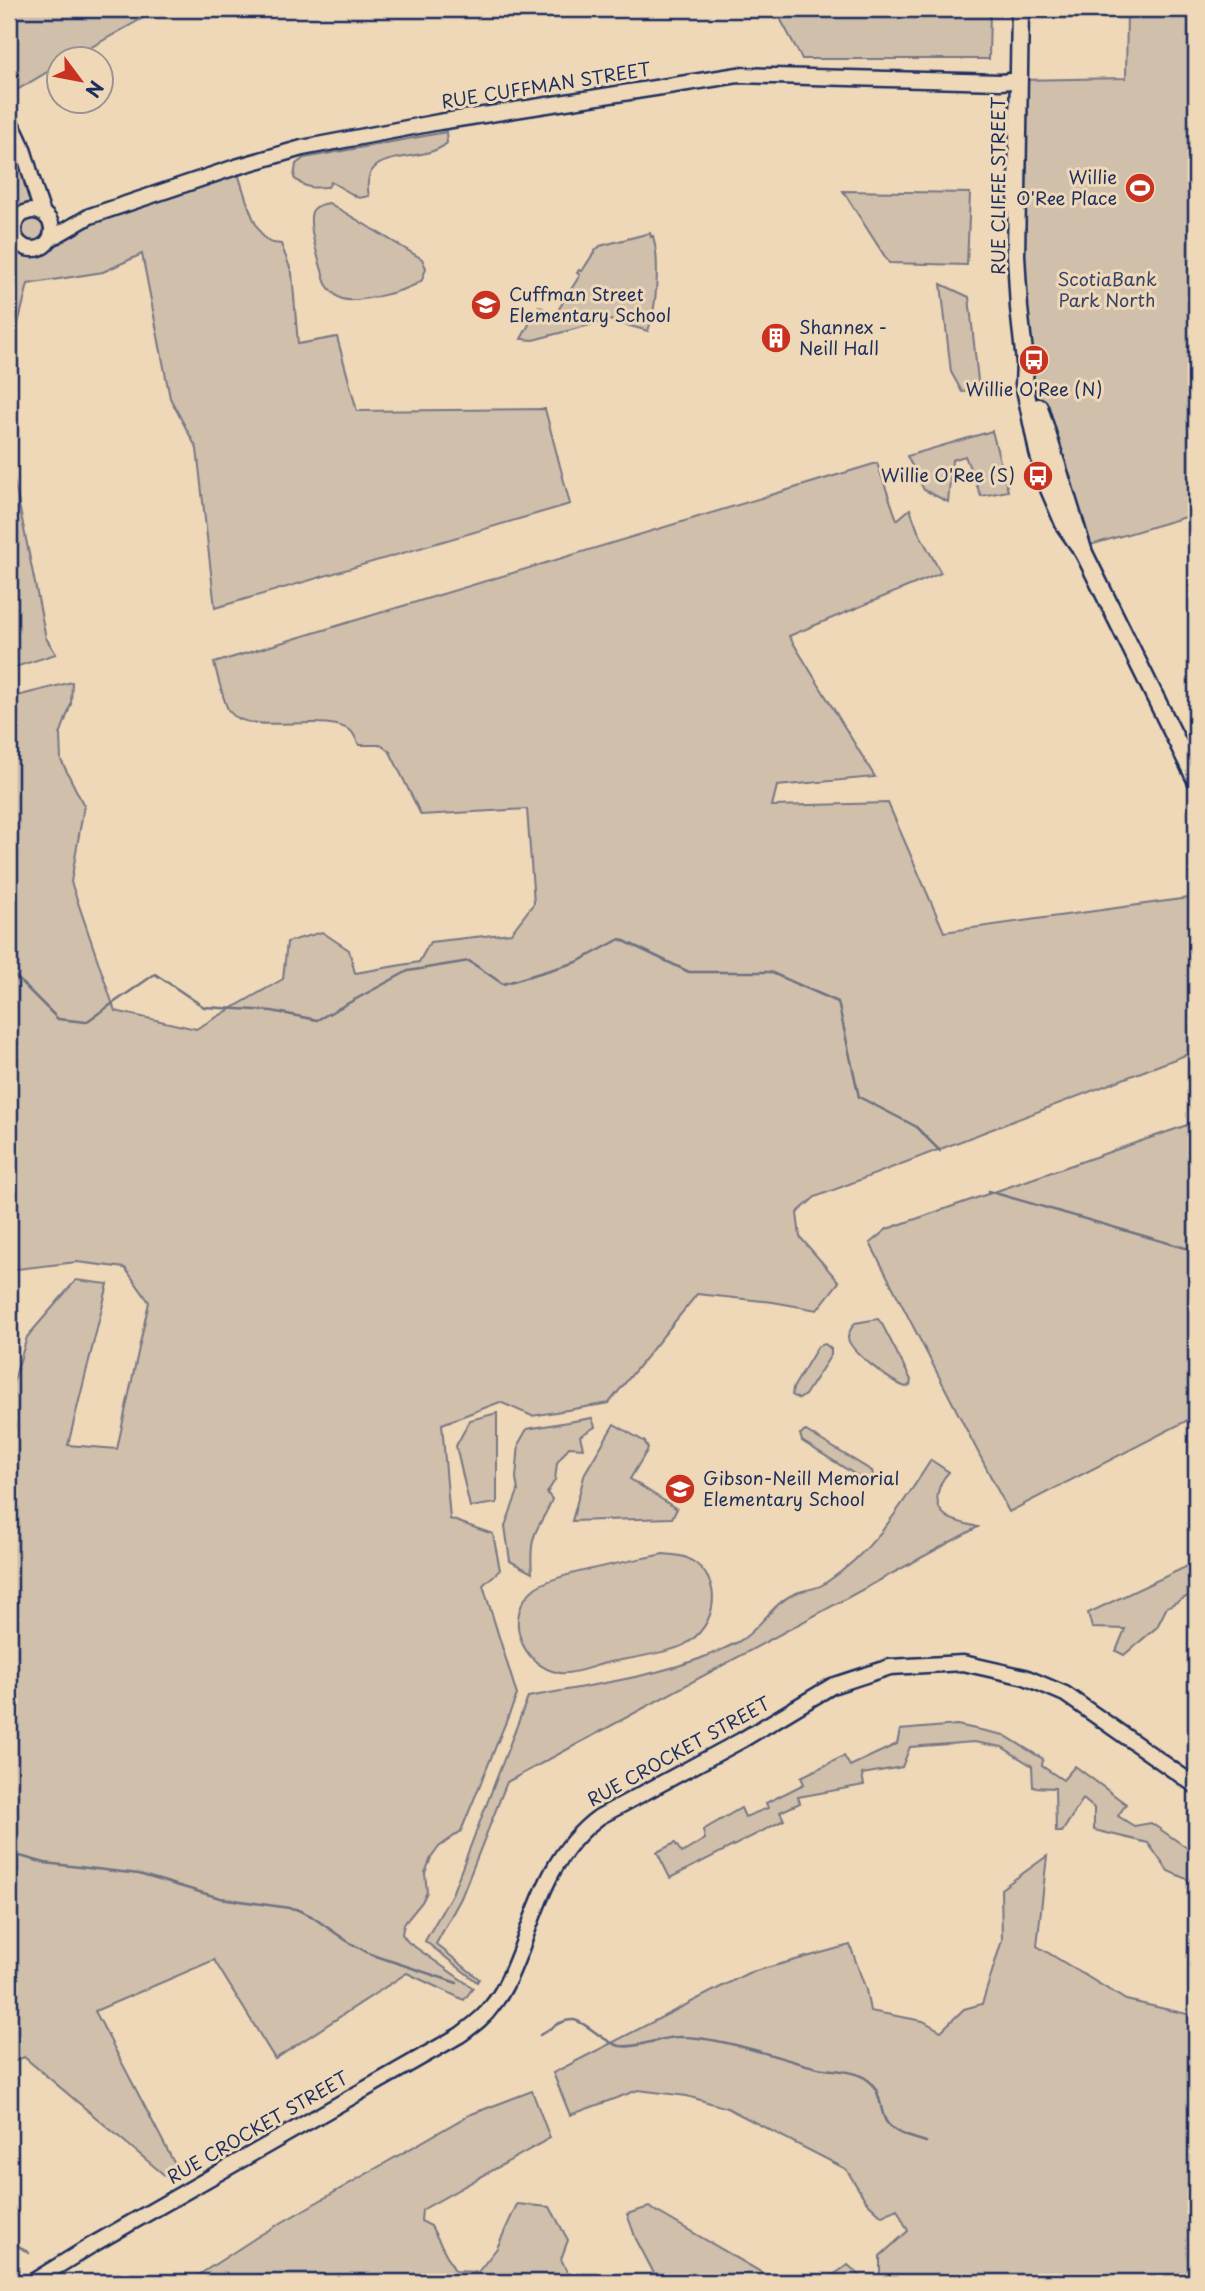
<svg xmlns="http://www.w3.org/2000/svg" width="1205" height="2291" viewBox="0 0 1205 2291" font-family="'Playpen Sans',sans-serif">
  <style>
    .green { fill: #d0bfab; stroke: #767784; stroke-width: 2 }
    .lines { fill: none; stroke-linecap: round; stroke-linejoin: round }
    .stream { stroke: #6e7281; stroke-width: 2.5 }
    .tertiary-casing { stroke: #1b2f5e; stroke-width: 19 }
    .secondary-casing { stroke: #1b2f5e; stroke-width: 21 }
    .tertiary { stroke: #efd8b8; stroke-width: 14 }
    .secondary { stroke: #efd8b8; stroke-width: 16 }
    .labels { text-anchor: middle; stroke-width: 6; stroke-linejoin: round; paint-order: stroke }
    .street-label { font-size: 18px; fill: #1b2f5e; stroke: #efd8b8 }
    .poi-label { font-size: 18px; fill: #1b2f5e; stroke: #efd8b8; text-anchor: start }
    .park-label { font-size: 18px; fill: #36456a; stroke: #efd8b8 }
  </style>
  <rect width="100%" height="100%" fill="#efd8b8"/>
  <filter id="ink" filterUnits="userSpaceOnUse"><feTurbulence type="fractalNoise" baseFrequency=".0143" numOctaves="2"/><feDisplacementMap in="SourceGraphic" scale="14" xChannelSelector="R" yChannelSelector="G"/><feConvolveMatrix kernelMatrix="1 2 1 2 8 2 1 2 1" color-interpolation-filters="sRGB"/></filter>
  <g filter="url(#ink)">
    <g class="green">
      <path d="M 9,9 L 159,9 L 70,59 L 60,60 L 59,65 L 17,90 L 9,100 Z"/>
      <path d="M 775,9 L 990,9 L 989,59 L 802,59 Z"/>
      <path d="M 1127,9 L 1196,9 L 1196,514 L 1090,545 L 1084,553 L 1042,421 L 1033,380 L 1025,362 L 1019,80 L 1126,78 Z"/>
      <path d="M 9,121 L 29,173 L 31,210 L 47,217 L 52,227 L 236,167 C 242,184 254,235 270,242 C 274,244 278,243 281,244 L 292,273 L 298,344 L 337,337 L 357,411 L 545,409 L 570,504 L 215,608 L 197,449 L 170,398 L 142,254 L 103,272 L 28,284 L 9,360 Z"/>
      <path d="M 446,132 L 447,143 C 423,166 358,144 369,196 L 359,198 L 331,182 L 328,187 C 314,188 305,189 294,178 L 296,164 L 304,158 Z"/>
      <path d="M 843,191 L 970,193 L 967,265 L 889,263 Z"/>
      <path d="M 329,203 L 422,259 L 426,268 L 422,280 C 412,290 356,304 342,299 C 335,296 330,290 326,284 C 322,269 305,222 313,210 C 317,205 323,204 329,203 Z"/>
      <path d="M 650,233 L 651,237 L 653,236 C 660,260 657,307 648,331 L 609,320 L 533,340 L 521,339 L 539,306 L 555,315 L 580,275 L 577,273 L 579,270 L 582,271 L 595,251 L 600,246 Z"/>
      <path d="M 941,284 L 969,297 L 979,390 L 962,392 L 951,372 Z"/>
      <path d="M 992,431 L 1008,491 L 981,496 L 965,456 L 952,460 L 948,502 L 924,490 L 907,456 Z"/>
      <path d="M 9,455 L 46,638 L 56,654 L 9,669 Z"/>
      <path d="M 877,463 L 897,520 L 910,509 L 918,531 L 941,573 L 789,636 L 875,777 L 777,786 L 772,806 L 888,803 L 944,932 L 1196,897 L 1196,1051 L 815,1197 L 797,1213 L 800,1237 L 839,1282 L 817,1310 L 773,1302 L 697,1294 L 609,1403 L 532,1416 L 500,1402 L 442,1424 L 450,1519 L 493,1534 L 500,1570 L 483,1585 L 517,1695 L 461,1831 L 439,1847 L 431,1858 L 425,1873 L 427,1892 L 422,1902 L 404,1924 L 402,1934 L 408,1942 L 473,1988 L 464,2000 L 407,1973 L 275,2059 L 214,1960 L 95,2011 L 181,2176 L 169,2179 L 24,2057 L 9,2064 L 9,1397 L 27,1337 L 76,1280 L 108,1284 L 68,1445 L 117,1449 L 149,1302 L 125,1268 L 77,1262 L 9,1270 L 9,698 L 72,682 L 71,704 L 60,735 L 61,760 L 84,806 L 71,882 L 115,1011 L 196,1029 L 283,979 L 287,942 L 322,932 L 349,950 L 355,973 L 419,962 L 430,942 L 511,933 L 534,903 L 527,809 L 421,815 L 390,752 L 381,745 L 359,745 C 357,741 354,734 351,731 C 324,711 249,738 229,711 C 224,704 217,673 214,663 Z"/>
      <path d="M 1196,1122 L 1196,1416 L 1009,1512 L 870,1243 L 887,1229 Z"/>
      <path d="M 878,1319 L 882,1324 L 911,1380 L 910,1385 L 906,1387 C 893,1383 849,1351 848,1338 C 848,1332 852,1327 855,1323 Z"/>
      <path d="M 825,1344 L 831,1349 L 831,1355 L 805,1395 L 799,1399 L 792,1395 L 793,1388 L 818,1346 Z"/>
      <path d="M 497,1413 L 497,1503 L 470,1507 L 456,1446 L 470,1420 Z"/>
      <path d="M 592,1418 L 595,1427 L 580,1436 L 583,1448 L 569,1447 L 557,1463 L 555,1480 L 547,1493 L 552,1499 C 548,1512 539,1522 535,1534 C 530,1546 531,1561 532,1573 L 510,1561 L 505,1526 L 518,1491 L 516,1478 L 519,1443 L 527,1429 Z"/>
      <path d="M 614,1424 L 645,1442 L 648,1449 L 630,1479 L 677,1509 L 672,1518 L 572,1521 L 585,1473 Z"/>
      <path d="M 806,1431 L 872,1471 L 874,1479 L 867,1482 L 802,1441 L 800,1434 Z"/>
      <path d="M 931,1460 L 949,1472 C 938,1483 931,1505 946,1516 C 953,1522 968,1524 978,1527 L 507,1782 L 461,1898 L 436,1944 L 479,1979 L 477,1982 L 425,1941 L 452,1894 L 528,1697 C 600,1683 672,1676 738,1642 C 760,1630 771,1604 794,1594 C 803,1589 815,1590 824,1584 C 874,1551 899,1509 931,1460 Z"/>
      <path d="M 663,1554 C 671,1555 682,1555 689,1559 C 725,1579 718,1626 684,1645 C 669,1653 625,1659 606,1663 C 593,1666 573,1675 560,1673 C 520,1666 502,1614 535,1588 C 553,1574 636,1560 663,1554 Z"/>
      <path d="M 1196,1562 L 1196,1592 L 1167,1607 L 1157,1627 L 1124,1655 L 1116,1651 L 1125,1629 L 1092,1628 L 1088,1613 Z"/>
      <path d="M 957,1725 L 1004,1735 L 1043,1759 L 1042,1766 L 1063,1780 L 1075,1766 L 1126,1804 L 1118,1816 L 1134,1826 L 1151,1823 L 1196,1854 L 1196,1881 L 1193,1882 L 1168,1871 L 1148,1843 L 1094,1830 L 1094,1808 L 1083,1799 L 1062,1832 L 1056,1832 L 1055,1788 L 1033,1787 L 1032,1766 L 1002,1747 L 974,1742 L 910,1747 L 902,1767 L 862,1774 L 864,1785 L 798,1797 L 800,1803 L 780,1812 L 784,1820 L 670,1878 L 657,1852 L 675,1843 L 682,1853 L 705,1839 L 703,1830 L 741,1808 L 745,1817 L 768,1808 L 766,1803 L 804,1784 L 801,1777 L 844,1756 L 850,1766 L 897,1744 L 900,1730 Z"/>
      <path d="M 1047,1856 L 1037,1946 L 1126,2000 L 1196,2016 L 1196,2282 L 880,2282 L 880,2256 L 908,2231 L 897,2209 L 882,2216 L 866,2201 L 846,2169 L 727,2108 L 687,2096 L 638,2090 L 570,2115 L 553,2073 L 748,1973 L 850,1945 L 866,1990 L 870,2011 L 923,2021 L 941,2031 L 964,2009 L 982,2004 L 1002,1940 L 1001,1889 Z"/>
      <path d="M 532,2091 L 550,2138 L 422,2210 L 421,2221 L 431,2226 L 455,2271 L 478,2272 L 497,2248 L 517,2204 L 550,2207 L 568,2240 L 561,2259 L 570,2278 L 584,2282 L 188,2282 L 260,2235 L 469,2115 Z"/>
      <path d="M 649,2207 L 778,2282 L 653,2282 L 656,2277 L 636,2239 L 627,2214 Z"/>
      <path d="M 848,2265 L 865,2280 L 876,2282 L 811,2282 L 827,2279 Z"/>
    </g>
    <g class="lines">
      <g class="stream">
        <path d="M 9,970 L 58,1019 L 86,1022 L 155,974 L 204,1007 L 272,1011 L 317,1020 L 408,971 L 469,961 L 503,984 L 577,962 L 620,939 L 689,972 L 770,972 L 838,1002 L 859,1097 L 915,1126 L 940,1151"/>
        <path d="M 988,1191 L 1196,1251"/>
        <path d="M 9,1853 L 45,1863 L 139,1874 L 220,1898 L 296,1909 L 311,1916 L 347,1941 L 370,1954 L 457,1983"/>
        <path d="M 540,2035 C 550,2029 561,2019 574,2020 C 588,2023 604,2043 620,2046 C 636,2049 660,2037 678,2037 C 721,2036 776,2058 818,2068 C 833,2071 852,2070 865,2078 C 886,2091 876,2116 892,2128 C 901,2136 915,2138 926,2142"/>
        <path d="M 9,2240 L 29,2253"/>
      </g>
      <g class="tertiary-casing">
        <g id="tertiary">
          <path d="M 9,121 C 28,148 30,183 43,213"/>
          <circle cx="33" cy="230" r="19"/>
          <path d="M 50,239 L 90,216 L 236,167 L 302,148 L 439,122 L 738,75 L 1001,82 L 1019,80"/>
          <path d="M 32,2282 L 92,2245 L 460,2035 C 472,2026 484,2018 492,2006 C 506,1989 513,1969 521,1949 C 539,1899 554,1850 599,1817 L 742,1740 L 832,1686 L 890,1667 L 963,1663 L 1025,1677 L 1065,1694 L 1196,1786"/>
        </g>
      </g>
      <g class="secondary-casing">
        <g id="secondary">
          <path d="M 1020,9 L 1016,255 L 1019,308 L 1025,362 L 1024,384 L 1038,452 L 1049,489 L 1065,526 L 1084,553"/>
          <path d="M 1039,407 L 1084,553 L 1196,780"/>
        </g>
      </g>
      <use href="#tertiary" class="tertiary"/>
      <use href="#secondary" class="secondary"/>
    </g>
  </g>
  <defs>
    <g id="stadium-disc" transform="scale(1.575)"><circle r="9.5" fill="#c8321e" stroke="#efd8b8"/><path d="M0-5a6.5 5 0 1 0 0 10a6.5 5 0 1 0 0-10ZM-3.5-1.8h7v3.6h-7Z" fill="#fff"/></g>
    <g id="school-disc" transform="scale(1.575)"><circle r="9.5" fill="#c8321e" stroke="#efd8b8"/><path d="M0-5L7-2L0 1L-7-2ZM-4 1L0 2.5L4 1V4Q0 6-4 4Z" fill="#fff"/></g>
    <g id="building-disc" transform="scale(1.575)"><circle r="9.5" fill="#c8321e" stroke="#efd8b8"/><path d="M-4-6H4V6H1V3H-1V6H-4ZM-2.5-4.3h1.7v1.8h-1.7ZM.8-4.3h1.7v1.8H.8ZM-2.5-1h1.7V.8h-1.7ZM.8-1h1.7V.8H.8Z" fill="#fff"/></g>
    <g id="bus-disc" transform="scale(1.575)"><circle r="9.5" fill="#c8321e" stroke="#efd8b8"/><path d="M-5-6H5V4H4V6H2V4H-2V6H-4V4H-5ZM-3.5-4V0h7V-4ZM-3.5 1.2v1.5H-2V1.2ZM2 1.2v1.5H3.5V1.2Z" fill="#fff"/></g>
  </defs>
  <g fill-rule="evenodd">
    <use href="#stadium-disc" x="1140" y="188"/>
    <use href="#school-disc" x="486" y="305"/>
    <use href="#building-disc" x="776" y="338"/>
    <use href="#bus-disc" x="1034" y="360"/>
    <use href="#bus-disc" x="1038" y="476"/>
    <use href="#school-disc" x="680" y="1489"/>
  </g>
  <g class="labels">
    <g class="street-label">
      <text transform="translate(546 86) rotate(-9)" y="6">RUE CUFFMAN STREET</text>
      <text transform="translate(999 186) rotate(-90)" y="6">RUE CLIFFE STREET</text>
      <text transform="translate(679 1752) rotate(-29)" y="6">RUE CROCKET STREET</text>
      <text transform="translate(258 2128) rotate(-30)" y="6">RUE CROCKET STREET</text>
    </g>
    <g class="poi-label">
      <text x="1117" y="184" text-anchor="end">Willie<tspan x="1117" dy="21">O'Ree Place</tspan></text>
      <text x="509" y="301">Cuffman Street<tspan x="509" dy="21">Elementary School</tspan></text>
      <text x="799" y="334">Shannex -<tspan x="799" dy="21">Neill Hall</tspan></text>
      <text x="1034" y="396" text-anchor="middle">Willie O'Ree (N)</text>
      <text x="1015" y="482" text-anchor="end">Willie O'Ree (S)</text>
      <text x="703" y="1485">Gibson-Neill Memorial<tspan x="703" dy="21">Elementary School</tspan></text>
    </g>
    <g class="park-label">
      <text x="1107" y="286">ScotiaBank<tspan x="1107" dy="21">Park North</tspan></text>
    </g>
  </g>
  <rect width="1205" height="2291" fill="none" stroke="#efd8b8" stroke-width="35"/>
  <rect x="18" y="18" width="1170" height="2256" fill="none" stroke="#1b2f5e" stroke-width="2.5" filter="url(#ink)"/>
  <g transform="translate(80 80) rotate(122)"><circle r="33" fill="#efd8b8" stroke="#9a9494" stroke-width="2"/>
  <path d="M0-5L12 26L0 18L-12 26Z" fill="#c8321e"/>
  <text y="-10" font-size="19" font-weight="bold" text-anchor="middle" fill="#1b2f5e">N</text>
  </g>
</svg>
